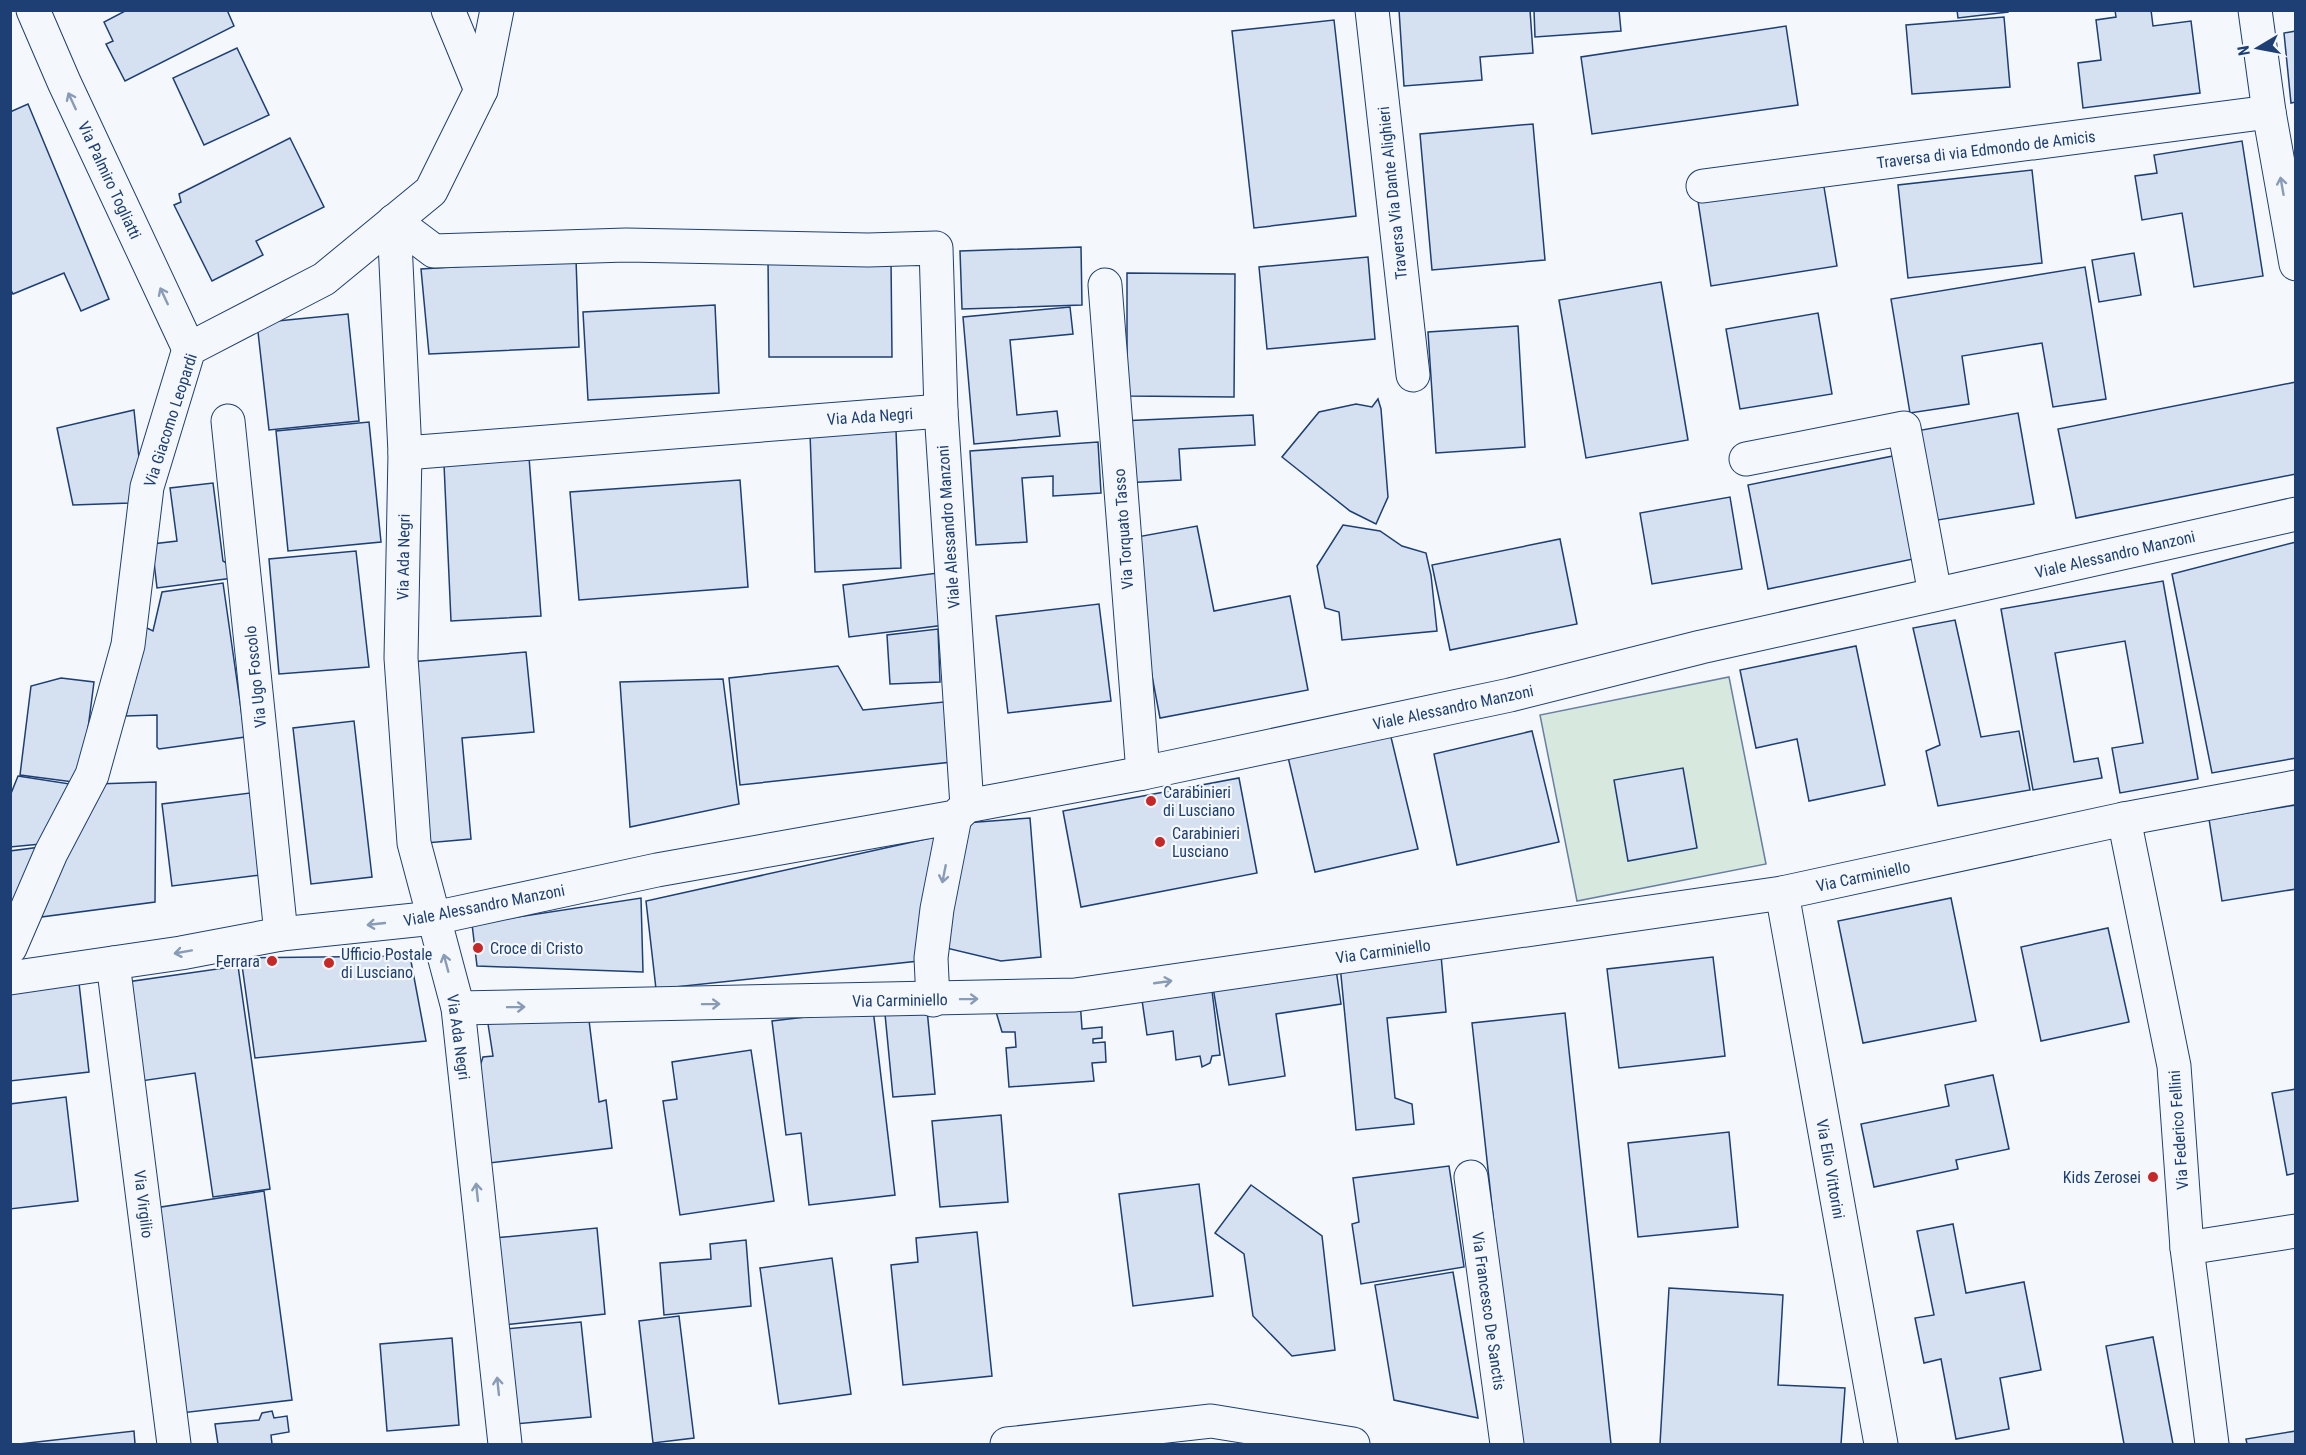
<svg xmlns="http://www.w3.org/2000/svg" width="2306" height="1455" viewBox="0 0 2306 1455" font-family="'Roboto Condensed',sans-serif">
  <style>
    .green { fill: #d7e8df; stroke: #687fa3; stroke-width: 1.5 }
    .building { fill: #d5e0f0; stroke: #1d3f73; stroke-width: 1.5 }
    .lines { fill: none; stroke-linecap: round; stroke-linejoin: round }
    .street-casing { stroke: #1d3f73; stroke-width: 35 }
    .secondary-casing { stroke: #1d3f73; stroke-width: 35 }
    .street { stroke: #f4f7fb; stroke-width: 33 }
    .secondary { stroke: #f4f7fb; stroke-width: 33 }
    .oneway { stroke: #889bb7 }
    .poi-dot { fill: #c62828; stroke: #f4f7fb; stroke-width: 2 }
    .labels { text-anchor: middle; stroke-width: 4.5; stroke-linejoin: round; paint-order: stroke }
    .street-label { font-size: 16px; fill: #1d3f73; stroke: #f4f7fb }
    .poi-label { font-size: 16px; fill: #1d3f73; stroke: #f4f7fb; text-anchor: start }
  </style>
  <rect width="100%" height="100%" fill="#f4f7fb"/>
  <path class="green" d="M 1729,677 L 1766,864 L 1577,901 L 1540,715 Z"/>
  <g class="building">
    <path d="M 127,10 L 227,10 L 234,26 L 125,81 L 106,44 L 113,41 L 104,22 Z"/>
    <path d="M 1399,10 L 1530,10 L 1533,53 L 1480,57 L 1482,80 L 1404,86 Z"/>
    <path d="M 1534,10 L 1619,10 L 1621,31 L 1535,37 Z"/>
    <path d="M 1957,10 L 2008,10 L 2008,12 L 1958,18 Z"/>
    <path d="M 2115,10 L 2151,10 L 2153,26 L 2191,21 L 2200,93 L 2083,108 L 2078,63 L 2101,60 L 2096,20 L 2116,17 Z"/>
    <path d="M 2004,17 L 2010,87 L 1912,94 L 1906,25 Z"/>
    <path d="M 1334,20 L 1356,216 L 1254,228 L 1232,31 Z"/>
    <path d="M 1786,26 L 1798,105 L 1592,134 L 1581,57 Z"/>
    <path d="M 2296,31 L 2296,102 L 2291,103 L 2284,33 Z"/>
    <path d="M 237,48 L 269,115 L 204,145 L 173,78 Z"/>
    <path d="M 28,104 L 109,299 L 81,311 L 64,273 L 13,294 L 10,289 L 10,112 Z"/>
    <path d="M 1533,124 L 1545,260 L 1432,270 L 1420,134 Z"/>
    <path d="M 290,138 L 324,207 L 256,241 L 263,255 L 212,281 L 174,205 L 181,202 L 179,194 Z"/>
    <path d="M 2242,141 L 2263,276 L 2194,287 L 2182,213 L 2142,220 L 2135,176 L 2157,173 L 2154,155 Z"/>
    <path d="M 2032,170 L 2042,263 L 1908,278 L 1898,185 Z"/>
    <path d="M 1823,181 L 1837,266 L 1711,286 L 1698,201 Z"/>
    <path d="M 1081,247 L 1082,305 L 962,309 L 960,251 Z"/>
    <path d="M 2134,253 L 2141,295 L 2099,302 L 2092,260 Z"/>
    <path d="M 1368,257 L 1375,339 L 1267,349 L 1259,267 Z"/>
    <path d="M 891,258 L 892,357 L 769,357 L 768,259 Z"/>
    <path d="M 576,259 L 579,347 L 429,354 L 421,269 Z"/>
    <path d="M 2085,267 L 2106,399 L 2053,407 L 2042,343 L 1962,356 L 1969,404 L 1910,413 L 1891,299 Z"/>
    <path d="M 1127,273 L 1235,274 L 1234,397 L 1127,396 Z"/>
    <path d="M 1661,282 L 1688,440 L 1586,458 L 1559,300 Z"/>
    <path d="M 715,305 L 719,393 L 588,400 L 583,312 Z"/>
    <path d="M 1070,307 L 1073,334 L 1010,340 L 1017,415 L 1057,411 L 1060,436 L 974,444 L 963,317 Z"/>
    <path d="M 1818,313 L 1832,394 L 1740,409 L 1726,329 Z"/>
    <path d="M 348,314 L 359,421 L 269,430 L 257,323 Z"/>
    <path d="M 1518,326 L 1525,447 L 1436,453 L 1428,332 Z"/>
    <path d="M 2296,382 L 2296,474 L 2076,518 L 2058,429 Z"/>
    <path d="M 1378,399 L 1381,409 L 1388,497 L 1376,524 L 1350,511 L 1282,457 L 1319,412 L 1356,404 L 1372,407 Z"/>
    <path d="M 134,410 L 139,458 L 130,503 L 73,505 L 57,428 Z"/>
    <path d="M 2018,413 L 2034,504 L 1932,521 L 1916,431 Z"/>
    <path d="M 1253,415 L 1255,445 L 1179,449 L 1181,480 L 1123,483 L 1120,421 Z"/>
    <path d="M 369,422 L 381,542 L 288,551 L 276,431 Z"/>
    <path d="M 896,430 L 901,568 L 815,572 L 810,433 Z"/>
    <path d="M 1098,442 L 1101,493 L 1053,496 L 1053,476 L 1022,478 L 1027,542 L 976,545 L 970,451 Z"/>
    <path d="M 1898,455 L 1918,558 L 1768,589 L 1748,485 Z"/>
    <path d="M 529,457 L 541,616 L 451,621 L 444,464 Z"/>
    <path d="M 740,480 L 748,587 L 579,600 L 570,492 Z"/>
    <path d="M 213,483 L 223,561 L 235,568 L 233,578 L 157,588 L 152,544 L 177,541 L 170,488 Z"/>
    <path d="M 1730,497 L 1742,569 L 1652,584 L 1640,513 Z"/>
    <path d="M 1343,525 L 1380,531 L 1402,546 L 1426,553 L 1431,575 L 1437,631 L 1342,640 L 1339,612 L 1325,608 L 1317,566 Z"/>
    <path d="M 1197,526 L 1214,611 L 1290,596 L 1308,690 L 1160,718 L 1126,539 Z"/>
    <path d="M 1560,539 L 1577,624 L 1450,650 L 1432,565 Z"/>
    <path d="M 2296,542 L 2296,758 L 2212,773 L 2172,574 Z"/>
    <path d="M 356,551 L 369,667 L 279,674 L 269,559 Z"/>
    <path d="M 938,573 L 945,625 L 849,637 L 843,585 Z"/>
    <path d="M 2163,581 L 2198,779 L 2120,793 L 2112,748 L 2143,743 L 2125,641 L 2055,653 L 2074,762 L 2098,758 L 2102,778 L 2033,790 L 2001,609 Z"/>
    <path d="M 223,583 L 245,737 L 159,749 L 157,747 L 157,715 L 126,716 L 145,627 L 153,631 L 162,592 Z"/>
    <path d="M 1099,604 L 1111,701 L 1008,713 L 996,616 Z"/>
    <path d="M 1955,620 L 1981,737 L 2019,731 L 2030,790 L 1938,806 L 1926,751 L 1940,745 L 1913,628 Z"/>
    <path d="M 938,629 L 940,682 L 890,684 L 887,635 Z"/>
    <path d="M 1856,646 L 1885,785 L 1809,801 L 1797,739 L 1756,748 L 1740,670 Z"/>
    <path d="M 526,652 L 534,732 L 462,738 L 471,839 L 426,843 L 410,662 Z"/>
    <path d="M 838,666 L 863,710 L 944,702 L 952,762 L 740,785 L 729,678 Z"/>
    <path d="M 61,678 L 94,682 L 81,783 L 20,775 L 31,686 Z"/>
    <path d="M 723,679 L 739,804 L 630,827 L 620,682 Z"/>
    <path d="M 354,721 L 372,877 L 311,884 L 293,728 Z"/>
    <path d="M 1532,731 L 1559,842 L 1457,865 L 1434,754 Z"/>
    <path d="M 1390,733 L 1418,849 L 1315,872 L 1288,757 Z"/>
    <path d="M 1683,768 L 1697,848 L 1628,861 L 1614,780 Z"/>
    <path d="M 18,776 L 70,784 L 41,844 L 10,847 L 10,796 Z"/>
    <path d="M 1239,778 L 1257,873 L 1081,907 L 1063,811 Z"/>
    <path d="M 156,782 L 155,902 L 41,917 L 96,784 Z"/>
    <path d="M 250,793 L 261,875 L 172,886 L 162,804 Z"/>
    <path d="M 2296,805 L 2296,889 L 2222,901 L 2209,819 Z"/>
    <path d="M 1030,818 L 1041,957 L 1001,961 L 942,947 L 965,823 Z"/>
    <path d="M 935,837 L 919,961 L 656,989 L 646,901 Z"/>
    <path d="M 41,847 L 10,909 L 10,851 Z"/>
    <path d="M 641,898 L 643,972 L 477,966 L 472,924 Z"/>
    <path d="M 1951,898 L 1976,1021 L 1863,1043 L 1838,921 Z"/>
    <path d="M 2108,928 L 2129,1022 L 2041,1041 L 2021,947 Z"/>
    <path d="M 1441,955 L 1446,1012 L 1387,1018 L 1395,1098 L 1412,1104 L 1414,1124 L 1356,1130 L 1340,965 Z"/>
    <path d="M 410,956 L 426,1041 L 255,1058 L 241,958 Z"/>
    <path d="M 1713,957 L 1725,1056 L 1619,1068 L 1607,969 Z"/>
    <path d="M 1335,962 L 1341,1004 L 1276,1014 L 1285,1076 L 1229,1085 L 1212,981 Z"/>
    <path d="M 238,966 L 270,1189 L 213,1197 L 195,1073 L 141,1081 L 127,982 Z"/>
    <path d="M 79,983 L 89,1072 L 10,1081 L 10,990 Z"/>
    <path d="M 1211,983 L 1220,1055 L 1212,1056 L 1210,1063 L 1202,1067 L 1200,1056 L 1176,1060 L 1173,1031 L 1147,1035 L 1141,993 Z"/>
    <path d="M 1080,1000 L 1082,1029 L 1102,1027 L 1102,1038 L 1093,1039 L 1093,1043 L 1105,1042 L 1106,1062 L 1092,1063 L 1094,1081 L 1009,1087 L 1006,1048 L 1016,1047 L 1015,1032 L 1002,1032 L 994,1005 Z"/>
    <path d="M 873,1009 L 895,1195 L 809,1205 L 801,1133 L 786,1135 L 772,1021 Z"/>
    <path d="M 927,1009 L 935,1094 L 893,1097 L 885,1014 Z"/>
    <path d="M 588,1012 L 599,1102 L 606,1100 L 612,1148 L 481,1164 L 474,1084 L 483,1057 L 493,1056 L 488,1024 Z"/>
    <path d="M 1565,1013 L 1611,1444 L 1518,1444 L 1472,1023 Z"/>
    <path d="M 751,1050 L 774,1201 L 680,1215 L 663,1101 L 677,1099 L 672,1062 Z"/>
    <path d="M 1993,1075 L 2009,1149 L 1956,1160 L 1958,1169 L 1874,1187 L 1861,1124 L 1949,1106 L 1945,1085 Z"/>
    <path d="M 2296,1089 L 2296,1173 L 2287,1175 L 2272,1093 Z"/>
    <path d="M 66,1097 L 78,1201 L 10,1209 L 10,1104 Z"/>
    <path d="M 1001,1115 L 1008,1202 L 940,1207 L 932,1121 Z"/>
    <path d="M 1729,1132 L 1738,1227 L 1638,1237 L 1628,1143 Z"/>
    <path d="M 1449,1166 L 1464,1267 L 1361,1284 L 1352,1224 L 1359,1222 L 1353,1178 Z"/>
    <path d="M 1199,1184 L 1213,1296 L 1133,1306 L 1119,1194 Z"/>
    <path d="M 1251,1185 L 1322,1236 L 1335,1350 L 1292,1356 L 1253,1316 L 1244,1254 L 1215,1233 Z"/>
    <path d="M 264,1191 L 292,1400 L 181,1413 L 155,1208 Z"/>
    <path d="M 1953,1224 L 1966,1293 L 2024,1282 L 2041,1370 L 2000,1378 L 2009,1429 L 1956,1439 L 1941,1359 L 1924,1363 L 1915,1318 L 1934,1315 L 1917,1231 Z"/>
    <path d="M 597,1228 L 605,1314 L 503,1325 L 494,1238 Z"/>
    <path d="M 977,1232 L 992,1376 L 903,1385 L 891,1265 L 918,1262 L 916,1238 Z"/>
    <path d="M 746,1240 L 751,1306 L 664,1315 L 660,1263 L 711,1259 L 710,1244 Z"/>
    <path d="M 832,1258 L 851,1394 L 779,1404 L 760,1268 Z"/>
    <path d="M 1453,1272 L 1478,1418 L 1394,1400 L 1375,1285 Z"/>
    <path d="M 1669,1288 L 1783,1295 L 1778,1385 L 1845,1388 L 1841,1444 L 1660,1444 Z"/>
    <path d="M 679,1316 L 694,1438 L 653,1443 L 639,1321 Z"/>
    <path d="M 581,1322 L 591,1417 L 515,1424 L 505,1329 Z"/>
    <path d="M 2153,1337 L 2173,1444 L 2124,1444 L 2106,1346 Z"/>
    <path d="M 452,1338 L 459,1425 L 387,1431 L 380,1344 Z"/>
    <path d="M 272,1411 L 274,1418 L 287,1416 L 289,1432 L 271,1435 L 272,1444 L 218,1444 L 215,1424 L 259,1420 L 262,1413 Z"/>
    <path d="M 134,1431 L 135,1444 L 19,1444 Z"/>
    <path d="M 2296,1431 L 2296,1444 L 2247,1444 L 2246,1439 Z"/>
  </g>
  <g class="lines">
    <g class="street-casing">
      <g id="street">
        <path d="M 33,10 L 64,82 L 189,349"/>
        <path d="M 448,10 L 481,90"/>
        <path d="M 1372,10 L 1413,375"/>
        <path d="M 2255,10 L 2269,112 L 2296,264"/>
        <path d="M 1703,186 L 2269,112"/>
        <path d="M 394,221 L 434,251 L 626,245 L 868,250 L 936,248 L 941,411 L 967,806"/>
        <path d="M 394,221 L 405,453 L 941,411"/>
        <path d="M 1105,285 L 1143,773"/>
        <path d="M 228,421 L 281,934"/>
        <path d="M 405,453 L 401,658 L 414,843 L 458,1008 L 505,1444"/>
        <path d="M 1746,459 L 1904,428 L 1935,594"/>
        <path d="M 2124,819 L 2174,1066 L 2187,1248 L 2212,1444"/>
        <path d="M 1782,893 L 1881,1444"/>
        <path d="M 113,963 L 174,1444"/>
        <path d="M 933,1000 L 931,958 L 937,909 L 955,817"/>
        <path d="M 458,1008 L 1075,995 L 1782,893 L 2124,819 L 2296,787"/>
        <path d="M 1471,1177 L 1507,1444"/>
        <path d="M 2187,1248 L 2296,1231"/>
        <path d="M 1007,1444 L 1211,1421 L 1353,1444"/>
      </g>
    </g>
    <g class="secondary-casing">
      <g id="secondary">
        <path d="M 10,948 L 51,853 L 92,775 L 128,645 L 147,487 L 189,349 L 324,279 L 431,191 L 481,90 L 497,10"/>
        <path d="M 10,978 L 181,953 L 281,934 L 434,918 L 657,870 L 955,817 L 967,806 L 1143,773 L 1510,695 L 1701,647 L 2296,514"/>
      </g>
    </g>
    <use href="#street" class="street"/>
    <use href="#secondary" class="secondary"/>
  </g>
  <defs><path id="oneway-shaft" d="M-6 0H5M1.5-3L5.5 0L1.5 3" fill="none" stroke-width="1.6" stroke-linecap="round" stroke-linejoin="round" transform="scale(1.5)"/></defs>
  <g class="oneway">
    <use href="#oneway-shaft" transform="translate(72 101) rotate(-115)"/>
    <use href="#oneway-shaft" transform="translate(2282 186) rotate(-100)"/>
    <use href="#oneway-shaft" transform="translate(164 296) rotate(-115)"/>
    <use href="#oneway-shaft" transform="translate(944 874) rotate(101)"/>
    <use href="#oneway-shaft" transform="translate(376 924) rotate(174)"/>
    <use href="#oneway-shaft" transform="translate(183 952) rotate(170)"/>
    <use href="#oneway-shaft" transform="translate(446 963) rotate(-105)"/>
    <use href="#oneway-shaft" transform="translate(1163 982) rotate(-8)"/>
    <use href="#oneway-shaft" transform="translate(969 999) rotate(-1)"/>
    <use href="#oneway-shaft" transform="translate(711 1004) rotate(-1)"/>
    <use href="#oneway-shaft" transform="translate(516 1007) rotate(-1)"/>
    <use href="#oneway-shaft" transform="translate(477 1192) rotate(-96)"/>
    <use href="#oneway-shaft" transform="translate(498 1386) rotate(-96)"/>
  </g>
  <g class="poi-dot">
    <circle cx="1151" cy="801" r="6"/>
    <circle cx="1160" cy="842" r="6"/>
    <circle cx="478" cy="948" r="6"/>
    <circle cx="272" cy="961" r="6"/>
    <circle cx="329" cy="963" r="6"/>
    <circle cx="2153" cy="1177" r="6"/>
  </g>
  <g class="labels">
    <g class="street-label">
      <text transform="translate(1986 149) rotate(-7)" y="6">Traversa di via Edmondo de Amicis</text>
      <text transform="translate(110 180) rotate(65)" y="6">Via Palmiro Togliatti</text>
      <text transform="translate(1392 193) rotate(-96)" y="6">Traversa Via Dante Alighieri</text>
      <text transform="translate(870 416) rotate(-4)" y="6">Via Ada Negri</text>
      <text transform="translate(170 420) rotate(-72)" y="6">Via Giacomo Leopardi</text>
      <text transform="translate(948 527) rotate(-94)" y="6">Viale Alessandro Manzoni</text>
      <text transform="translate(1123 529) rotate(-94)" y="6">Via Torquato Tasso</text>
      <text transform="translate(2115 554) rotate(-13)" y="6">Viale Alessandro Manzoni</text>
      <text transform="translate(403 557) rotate(-89)" y="6">Via Ada Negri</text>
      <text transform="translate(255 677) rotate(-96)" y="6">Via Ugo Foscolo</text>
      <text transform="translate(1453 707) rotate(-12)" y="6">Viale Alessandro Manzoni</text>
      <text transform="translate(1863 876) rotate(-12)" y="6">Via Carminiello</text>
      <text transform="translate(484 905) rotate(-11)" y="6">Viale Alessandro Manzoni</text>
      <text transform="translate(1383 951) rotate(-8)" y="6">Via Carminiello</text>
      <text transform="translate(900 1000) rotate(-1)" y="6">Via Carminiello</text>
      <text transform="translate(459 1037) rotate(82)" y="6">Via Ada Negri</text>
      <text transform="translate(2178 1130) rotate(-94)" y="6">Via Federico Fellini</text>
      <text transform="translate(1831 1169) rotate(80)" y="6">Via Elio Vittorini</text>
      <text transform="translate(144 1204) rotate(83)" y="6">Via Virgilio</text>
      <text transform="translate(1489 1311) rotate(82)" y="6">Via Francesco De Sanctis</text>
    </g>
    <g class="poi-label">
      <text x="1163" y="798">Carabinieri<tspan x="1163" dy="18">di Lusciano</tspan></text>
      <text x="1172" y="839">Carabinieri<tspan x="1172" dy="18">Lusciano</tspan></text>
      <text x="490" y="954">Croce di Cristo</text>
      <text x="341" y="960">Ufficio Postale<tspan x="341" dy="18">di Lusciano</tspan></text>
      <text x="260" y="967" text-anchor="end">Ferrara</text>
      <text x="2141" y="1183" text-anchor="end">Kids Zerosei</text>
    </g>
  </g>
  <rect width="2306" height="1455" fill="none" stroke="#1d3f73" stroke-width="24"/>
  <g transform="translate(2258 48) rotate(260)" stroke="#f4f7fb" stroke-width="4.5" paint-order="stroke">
  <path d="M0-4.5L10 22L0 15L-10 22Z" fill="#1d3f73"/>
  <text y="-9" font-size="16" font-weight="bold" text-anchor="middle" fill="#1d3f73">N</text>
  </g>
</svg>
